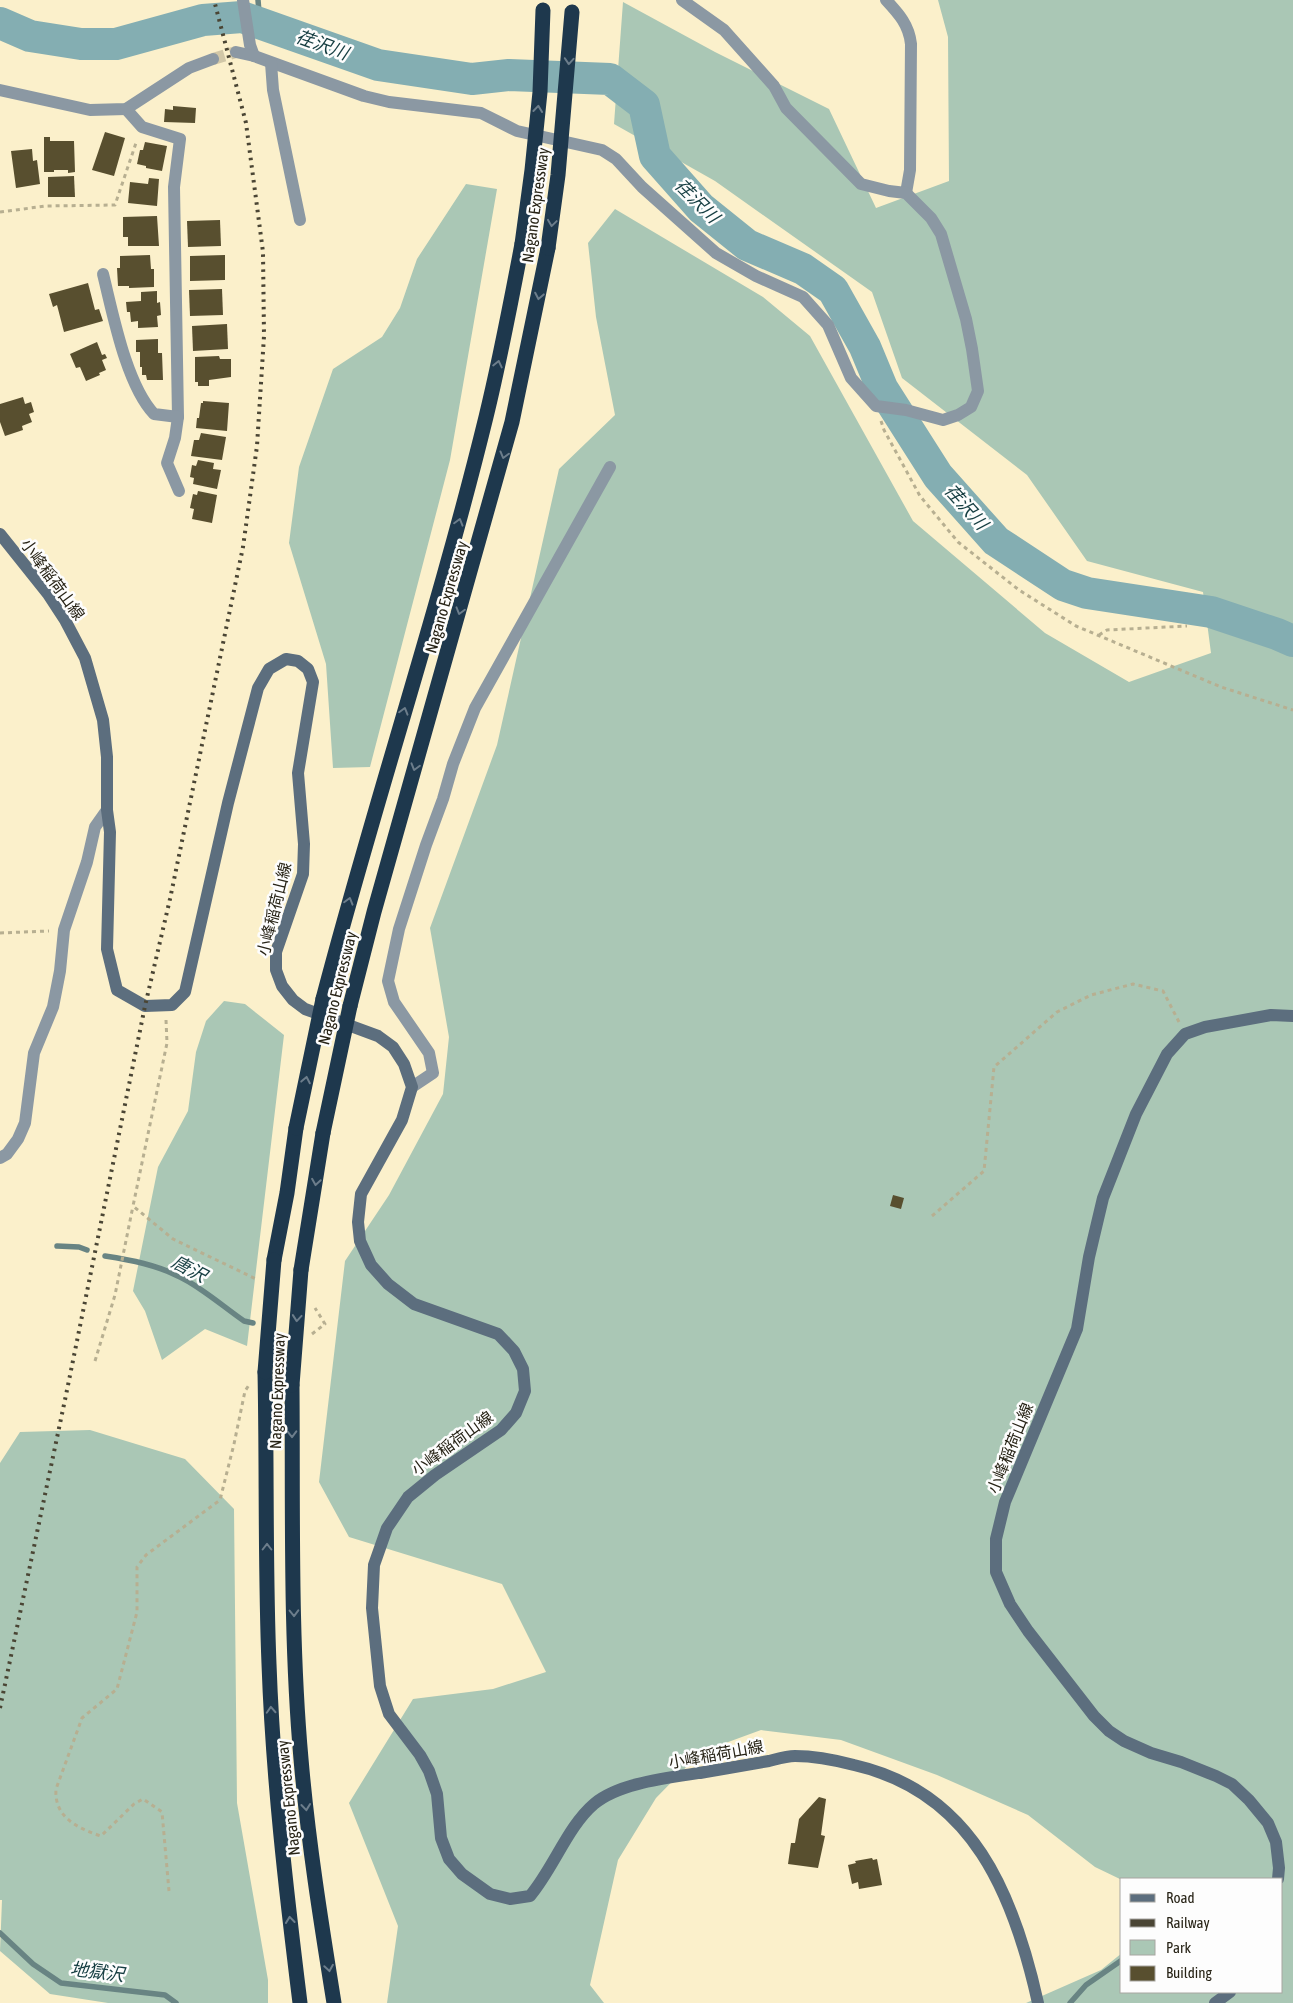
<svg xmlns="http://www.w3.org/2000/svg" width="1293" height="2003" viewBox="0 0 1293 2003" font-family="'Asap Condensed','Noto Sans JP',sans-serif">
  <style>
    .green { fill: #aac7b5 }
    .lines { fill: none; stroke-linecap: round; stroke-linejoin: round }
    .stream { stroke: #688483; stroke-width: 5.5 }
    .river { stroke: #84aeb2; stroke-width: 32 }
    .building { fill: #584f2f }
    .street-tunnel { stroke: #d1c7a7; stroke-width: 12; stroke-dasharray: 12 6; stroke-linecap: butt }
    .path { stroke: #b7af91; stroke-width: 3; stroke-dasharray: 4 4; stroke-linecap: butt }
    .street { stroke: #8b98a3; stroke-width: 12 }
    .secondary { stroke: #5c6e7e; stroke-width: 12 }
    .highway { stroke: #1e384d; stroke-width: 15 }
    .rail { stroke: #4a4534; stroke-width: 4; stroke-dasharray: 2.5 5; stroke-linecap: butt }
    .highway-bridge { stroke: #1e384d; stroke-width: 15 }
    .oneway { stroke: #6c7d8b }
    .labels { text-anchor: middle; stroke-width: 5; stroke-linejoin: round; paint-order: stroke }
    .street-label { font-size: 16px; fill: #272316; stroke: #fdfdfd }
    .water-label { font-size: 18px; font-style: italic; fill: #153d41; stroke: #fdfdfd }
  </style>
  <rect width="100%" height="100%" fill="#fbf0cb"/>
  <g class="green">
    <path d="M 938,0 L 1293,0 L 1293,2003 L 1026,2003 L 1101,1970 L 1122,1953 L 1122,1992 L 1282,1992 L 1282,1879 L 1122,1880 L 1095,1867 L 1028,1815 L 937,1775 L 841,1740 L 761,1730 L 701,1752 L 656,1798 L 618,1860 L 590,1985 L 604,2003 L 387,2003 L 398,1926 L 349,1803 L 413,1699 L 493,1689 L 546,1672 L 502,1584 L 349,1537 L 319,1482 L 345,1261 L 389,1195 L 443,1094 L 449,1037 L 430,928 L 497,745 L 559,469 L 615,415 L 596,317 L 588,243 L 615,209 L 763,297 L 810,336 L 913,521 L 1045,633 L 1129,682 L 1211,653 L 1203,592 L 1087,561 L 1027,475 L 902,378 L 872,292 L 715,181 L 614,124 L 623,2 L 715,52 L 829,109 L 876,208 L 949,181 L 948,37 Z"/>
    <path d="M 466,184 L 497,189 L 450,460 L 370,767 L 333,768 L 326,664 L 289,543 L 299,467 L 333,369 L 382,337 L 400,308 L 417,259 Z"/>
    <path d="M 224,1001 L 245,1004 L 284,1035 L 247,1346 L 205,1329 L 162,1360 L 145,1311 L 133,1291 L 158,1167 L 188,1111 L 196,1052 L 206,1021 Z"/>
    <path d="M 90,1430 L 185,1459 L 234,1509 L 237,1803 L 268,1980 L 268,2003 L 108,2003 L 50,1994 L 0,1951 L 2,1900 L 0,1900 L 0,1463 L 20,1432 Z"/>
  </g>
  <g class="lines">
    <g class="stream">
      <path d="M 257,22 L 259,12 L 258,0"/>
      <path d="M 57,1246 L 79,1247 L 87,1250"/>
      <path d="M 105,1256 C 131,1260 157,1265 180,1277 C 201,1287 225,1308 244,1321 L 253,1323"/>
      <path d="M 0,1933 L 33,1964 L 61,1983 L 165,1995 L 176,2003"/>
      <path d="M 1070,2003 L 1086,1985 L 1122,1960"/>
    </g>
    <path class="river" d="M 0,23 L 30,36 L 81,44 L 116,44 L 203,20 L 242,17 L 378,65 L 472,79 L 509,75 L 610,79 L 644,105 L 655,156 L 701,208 L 747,245 L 803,269 L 833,290 L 865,347 L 882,388 L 938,476 L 996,541 L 1063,585 L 1087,593 L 1211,612 L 1277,634 L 1293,641"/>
  </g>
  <g class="building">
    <path d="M 173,106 L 196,108 L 195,123 L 164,122 L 165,109 L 173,110 Z"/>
    <path d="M 105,132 L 125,138 L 114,176 L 92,170 Z"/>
    <path d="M 44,137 L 50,137 L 50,141 L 74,141 L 75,172 L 68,173 L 68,170 L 54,170 L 54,172 L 44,172 Z"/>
    <path d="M 145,142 L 167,146 L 162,171 L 146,168 L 146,166 L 137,164 L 140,150 L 143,150 Z"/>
    <path d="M 32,149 L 33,161 L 37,160 L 40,184 L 16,188 L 11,151 Z"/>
    <path d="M 74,176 L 75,197 L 48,197 L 48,177 Z"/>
    <path d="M 149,178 L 159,179 L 157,206 L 128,203 L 130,182 L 148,184 Z"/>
    <path d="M 157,216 L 159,246 L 128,246 L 128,237 L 123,237 L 123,217 Z"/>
    <path d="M 220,220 L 221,246 L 188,247 L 187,221 Z"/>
    <path d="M 150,255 L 151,269 L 154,269 L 154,287 L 129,288 L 129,286 L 118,286 L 117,268 L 120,268 L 120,256 Z"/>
    <path d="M 225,255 L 225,280 L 190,281 L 190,256 Z"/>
    <path d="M 88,283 L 95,310 L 99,309 L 103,321 L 64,332 L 57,305 L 53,307 L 49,294 Z"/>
    <path d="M 222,289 L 223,315 L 190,316 L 189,290 Z"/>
    <path d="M 157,291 L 157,303 L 160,302 L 161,315 L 157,316 L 158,327 L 138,328 L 138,321 L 131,322 L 130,312 L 127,312 L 126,302 L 141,301 L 141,292 Z"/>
    <path d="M 227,324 L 228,349 L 193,351 L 192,326 Z"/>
    <path d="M 158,339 L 158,353 L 162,353 L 163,380 L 147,380 L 146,375 L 142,375 L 142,367 L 140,367 L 140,352 L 136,352 L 136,340 Z"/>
    <path d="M 97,342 L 102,355 L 105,354 L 107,358 L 102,360 L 106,370 L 99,373 L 100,375 L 86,381 L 80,367 L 76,368 L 70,354 Z"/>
    <path d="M 219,356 L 220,359 L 231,359 L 231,377 L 209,380 L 209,386 L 198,386 L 198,382 L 195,382 L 195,357 Z"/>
    <path d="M 23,397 L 25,404 L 31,402 L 34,412 L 29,414 L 32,422 L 22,426 L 23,430 L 5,436 L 0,422 L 0,404 Z"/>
    <path d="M 203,401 L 229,403 L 227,431 L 196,428 L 197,418 L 199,418 L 201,403 L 203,403 Z"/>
    <path d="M 201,433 L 226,437 L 222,460 L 191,456 L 194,440 L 199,440 Z"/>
    <path d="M 198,460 L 214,463 L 213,469 L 221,470 L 217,489 L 193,484 L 194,478 L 190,477 L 192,465 L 196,466 Z"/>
    <path d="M 198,491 L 217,495 L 212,523 L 192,519 L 194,509 L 190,508 L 193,494 L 197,495 Z"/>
    <path d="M 893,1195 L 904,1198 L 901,1209 L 890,1206 Z"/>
    <path d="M 819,1797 L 826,1799 L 821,1835 L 825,1836 L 818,1868 L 788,1864 L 791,1843 L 795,1843 L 799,1819 Z"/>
    <path d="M 872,1858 L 873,1860 L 877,1859 L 882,1885 L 859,1889 L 858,1882 L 852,1884 L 848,1865 L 856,1863 L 855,1861 Z"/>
  </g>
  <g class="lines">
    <path class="street-tunnel" d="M 213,59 L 236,52"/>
    <g class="path">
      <path d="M 0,212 L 46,206 L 115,205 L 137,140"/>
      <path d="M 881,421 L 884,430 L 920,496 L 958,542 L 1019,590 L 1076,626 L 1221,687 L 1293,710"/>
      <path d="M 1099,635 L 1107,630 L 1187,626"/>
      <path d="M 0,933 L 49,931"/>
      <path d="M 166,1020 L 167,1043 L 133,1206 L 173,1239 L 258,1280"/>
      <path d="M 932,1216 L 984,1171 L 994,1067 L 1057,1012 L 1091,995 L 1133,984 L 1163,991 L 1179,1022"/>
      <path d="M 312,1334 L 325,1324 L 315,1308"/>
      <path d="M 95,1361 L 115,1295 L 133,1206"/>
      <path d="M 169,1891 L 162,1812 L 143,1799 L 134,1804 L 101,1836 C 77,1828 54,1817 56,1789 L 82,1718 L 117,1689 L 137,1612 L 137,1567 L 146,1555 L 220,1500 L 234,1444 L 245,1391 L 249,1385"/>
    </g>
    <g class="street">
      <path d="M 243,0 L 250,45 L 254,56"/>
      <path d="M 886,0 C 899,14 909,25 911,44 L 910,170 L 906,193"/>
      <path d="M 236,52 L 254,56 L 364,96 L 389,102 L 481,113 L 517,131 L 602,150 L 616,159 L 642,187 L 716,253 L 756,276 L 803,297 L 828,325 L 851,378 L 876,406 L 906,410 L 943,420 L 958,415 L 971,407 L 978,391 L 972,349 L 966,319 L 941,234 L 931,218 L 906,193 L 889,191 L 861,184 L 786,108 L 774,86 L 724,30 L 682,0"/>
      <path d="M 271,63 L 273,90 L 300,220"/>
      <path d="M 0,90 L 90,110 L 126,109 L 189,68 L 213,59"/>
      <path d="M 126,109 L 142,127 L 180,139 L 174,187 L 178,417"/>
      <path d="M 103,274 C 113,314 126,384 154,414 L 178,417 L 175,438 L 167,463 L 179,491"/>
      <path d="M 412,1087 L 433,1073 L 429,1053 L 394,1002 L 388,981 L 399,929 L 426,845 L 443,799 L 453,764 L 475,708 L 610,467"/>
      <path d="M 0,1158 L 7,1154 L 18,1139 L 25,1123 L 34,1053 L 53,1007 L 60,971 L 64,930 L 87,862 L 95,827 L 107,810"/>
    </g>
    <g class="secondary">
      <path d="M 0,534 L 48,594 L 65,620 L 85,658 L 103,720 L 107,757 L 107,810 L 110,832 L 107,949 L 117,990 L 145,1006 L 172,1005 L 185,992 L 228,803 L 258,688 L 269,669 L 286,659 L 298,661 L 308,669 L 313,682 L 298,773 L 304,844 L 303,874 L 276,952 L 276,970 L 282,986 L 293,1000 L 305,1009 L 378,1036 L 393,1047 L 404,1064 L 412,1087 L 402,1120 L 361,1194 L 358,1222 L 360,1241 L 371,1265 L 388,1284 L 414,1304 L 498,1334 L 514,1351 L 523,1369 L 525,1391 L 516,1413 L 501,1430 L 435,1475 L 408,1497 L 387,1528 L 374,1565 L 372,1608 L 380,1686 L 389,1714 L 420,1755 L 429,1771 L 437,1794 L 441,1838 L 449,1859 L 462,1874 L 490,1894 L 510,1899 L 530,1896 C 553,1869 568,1826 594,1804 C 622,1780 681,1777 717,1770 C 734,1767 751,1764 769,1761 C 777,1759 786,1756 795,1756 C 815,1756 835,1760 854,1765 C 973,1792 1014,1895 1038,2003"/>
      <path d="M 1278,1879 L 1279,1868 L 1276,1842 L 1268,1823 L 1249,1800 L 1232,1784 L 1216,1776 L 1181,1762 L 1151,1753 L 1124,1741 L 1109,1731 L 1094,1716 L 1028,1631 L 1010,1604 L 996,1572 L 996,1539 L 1005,1502 L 1077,1329 L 1089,1257 L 1103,1198 L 1136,1114 L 1167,1054 L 1185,1034 L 1205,1027 L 1271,1015 L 1293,1016"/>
      <path d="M 1215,2003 L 1230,1992"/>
    </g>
    <g class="highway">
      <path d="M 323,999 C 374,804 438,613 486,417 C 500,360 511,302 522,244"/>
      <path d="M 350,1006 L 374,912 L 512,422 L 548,248"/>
      <path d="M 274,1260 L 287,1193 L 296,1128"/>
      <path d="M 301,1270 L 323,1133"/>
      <path d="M 265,1372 C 267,1469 265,1567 269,1664 C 273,1777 286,1890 300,2003"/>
      <path d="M 292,1385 C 293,1510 290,1635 301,1759 C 308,1841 321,1922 334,2003"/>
    </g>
    <path class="rail" d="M 0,1708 L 66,1395 L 145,1006 L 170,899 L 243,547 L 257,446 L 264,336 L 263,252 L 246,123 L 214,0"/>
    <g class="highway-bridge">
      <path d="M 522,244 L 532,170 L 540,92 L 543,10"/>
      <path d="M 548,248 L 558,175 L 572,12"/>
      <path d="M 296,1128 L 323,999"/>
      <path d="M 323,1133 L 350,1006"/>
      <path d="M 265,1372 L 274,1260"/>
      <path d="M 292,1385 L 301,1270"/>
    </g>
  </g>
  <defs><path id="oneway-chevron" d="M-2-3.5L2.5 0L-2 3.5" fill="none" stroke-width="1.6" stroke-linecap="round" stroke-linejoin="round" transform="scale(1.25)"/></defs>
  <g class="oneway">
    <use href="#oneway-chevron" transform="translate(569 61) rotate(94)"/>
    <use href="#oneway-chevron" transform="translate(538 109) rotate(-84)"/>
    <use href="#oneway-chevron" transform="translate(552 223) rotate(98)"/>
    <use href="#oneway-chevron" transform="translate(539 296) rotate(101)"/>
    <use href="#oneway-chevron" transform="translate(498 364) rotate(-77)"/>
    <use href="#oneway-chevron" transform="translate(504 455) rotate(105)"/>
    <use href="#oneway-chevron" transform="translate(459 522) rotate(-74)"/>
    <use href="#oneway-chevron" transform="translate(460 611) rotate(106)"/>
    <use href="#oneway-chevron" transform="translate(404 711) rotate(-74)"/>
    <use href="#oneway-chevron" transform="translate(415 767) rotate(106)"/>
    <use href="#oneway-chevron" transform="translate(349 901) rotate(-74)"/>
    <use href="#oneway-chevron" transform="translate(306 1080) rotate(-79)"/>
    <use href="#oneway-chevron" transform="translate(316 1182) rotate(99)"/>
    <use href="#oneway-chevron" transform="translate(297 1318) rotate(95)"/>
    <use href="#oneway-chevron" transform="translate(292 1434) rotate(89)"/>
    <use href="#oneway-chevron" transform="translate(267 1547) rotate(-90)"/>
    <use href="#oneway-chevron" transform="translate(294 1613) rotate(89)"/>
    <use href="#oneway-chevron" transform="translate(271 1710) rotate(-93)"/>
    <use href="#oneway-chevron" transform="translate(306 1807) rotate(84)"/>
    <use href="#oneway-chevron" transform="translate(290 1920) rotate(-96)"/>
    <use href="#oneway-chevron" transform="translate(329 1968) rotate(81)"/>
  </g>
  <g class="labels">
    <g class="street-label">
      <text transform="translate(535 205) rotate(-82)" y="6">Nagano Expressway</text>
      <text transform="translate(53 579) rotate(54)" y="6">小峰稲荷山線</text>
      <text transform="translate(446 597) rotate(-74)" y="6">Nagano Expressway</text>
      <text transform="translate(274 909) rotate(-76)" y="6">小峰稲荷山線</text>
      <text transform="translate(337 988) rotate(-76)" y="6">Nagano Expressway</text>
      <text transform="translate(277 1391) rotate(-88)" y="6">Nagano Expressway</text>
      <text transform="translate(452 1443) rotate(-36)" y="6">小峰稲荷山線</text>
      <text transform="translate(1010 1448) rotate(-68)" y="6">小峰稲荷山線</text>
      <text transform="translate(716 1754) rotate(-10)" y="6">小峰稲荷山線</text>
      <text transform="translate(288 1798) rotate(-96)" y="6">Nagano Expressway</text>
    </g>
    <g class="water-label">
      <text transform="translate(322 45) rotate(20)" y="6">荏沢川</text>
      <text transform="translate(697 201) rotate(45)" y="6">荏沢川</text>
      <text transform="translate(966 507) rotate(48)" y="6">荏沢川</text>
      <text transform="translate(189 1269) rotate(28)" y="6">唐沢</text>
      <text transform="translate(97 1972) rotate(7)" y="6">地獄沢</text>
    </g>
  </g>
  <rect x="1120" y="1878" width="162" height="115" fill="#fdfdfd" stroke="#a7a6a1"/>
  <rect x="1130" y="1894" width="25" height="8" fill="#5c6e7e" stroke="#a7a6a1"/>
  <text x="1166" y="1903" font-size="15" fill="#272316">Road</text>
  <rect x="1130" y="1919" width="25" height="8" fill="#4a4534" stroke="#a7a6a1"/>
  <text x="1166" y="1928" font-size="15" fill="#272316">Railway</text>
  <rect x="1130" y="1940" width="25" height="15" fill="#aac7b5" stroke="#a7a6a1"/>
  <text x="1166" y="1953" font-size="15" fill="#272316">Park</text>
  <rect x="1130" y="1966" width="25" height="15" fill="#584f2f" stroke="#a7a6a1"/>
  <text x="1166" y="1978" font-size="15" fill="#272316">Building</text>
</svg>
